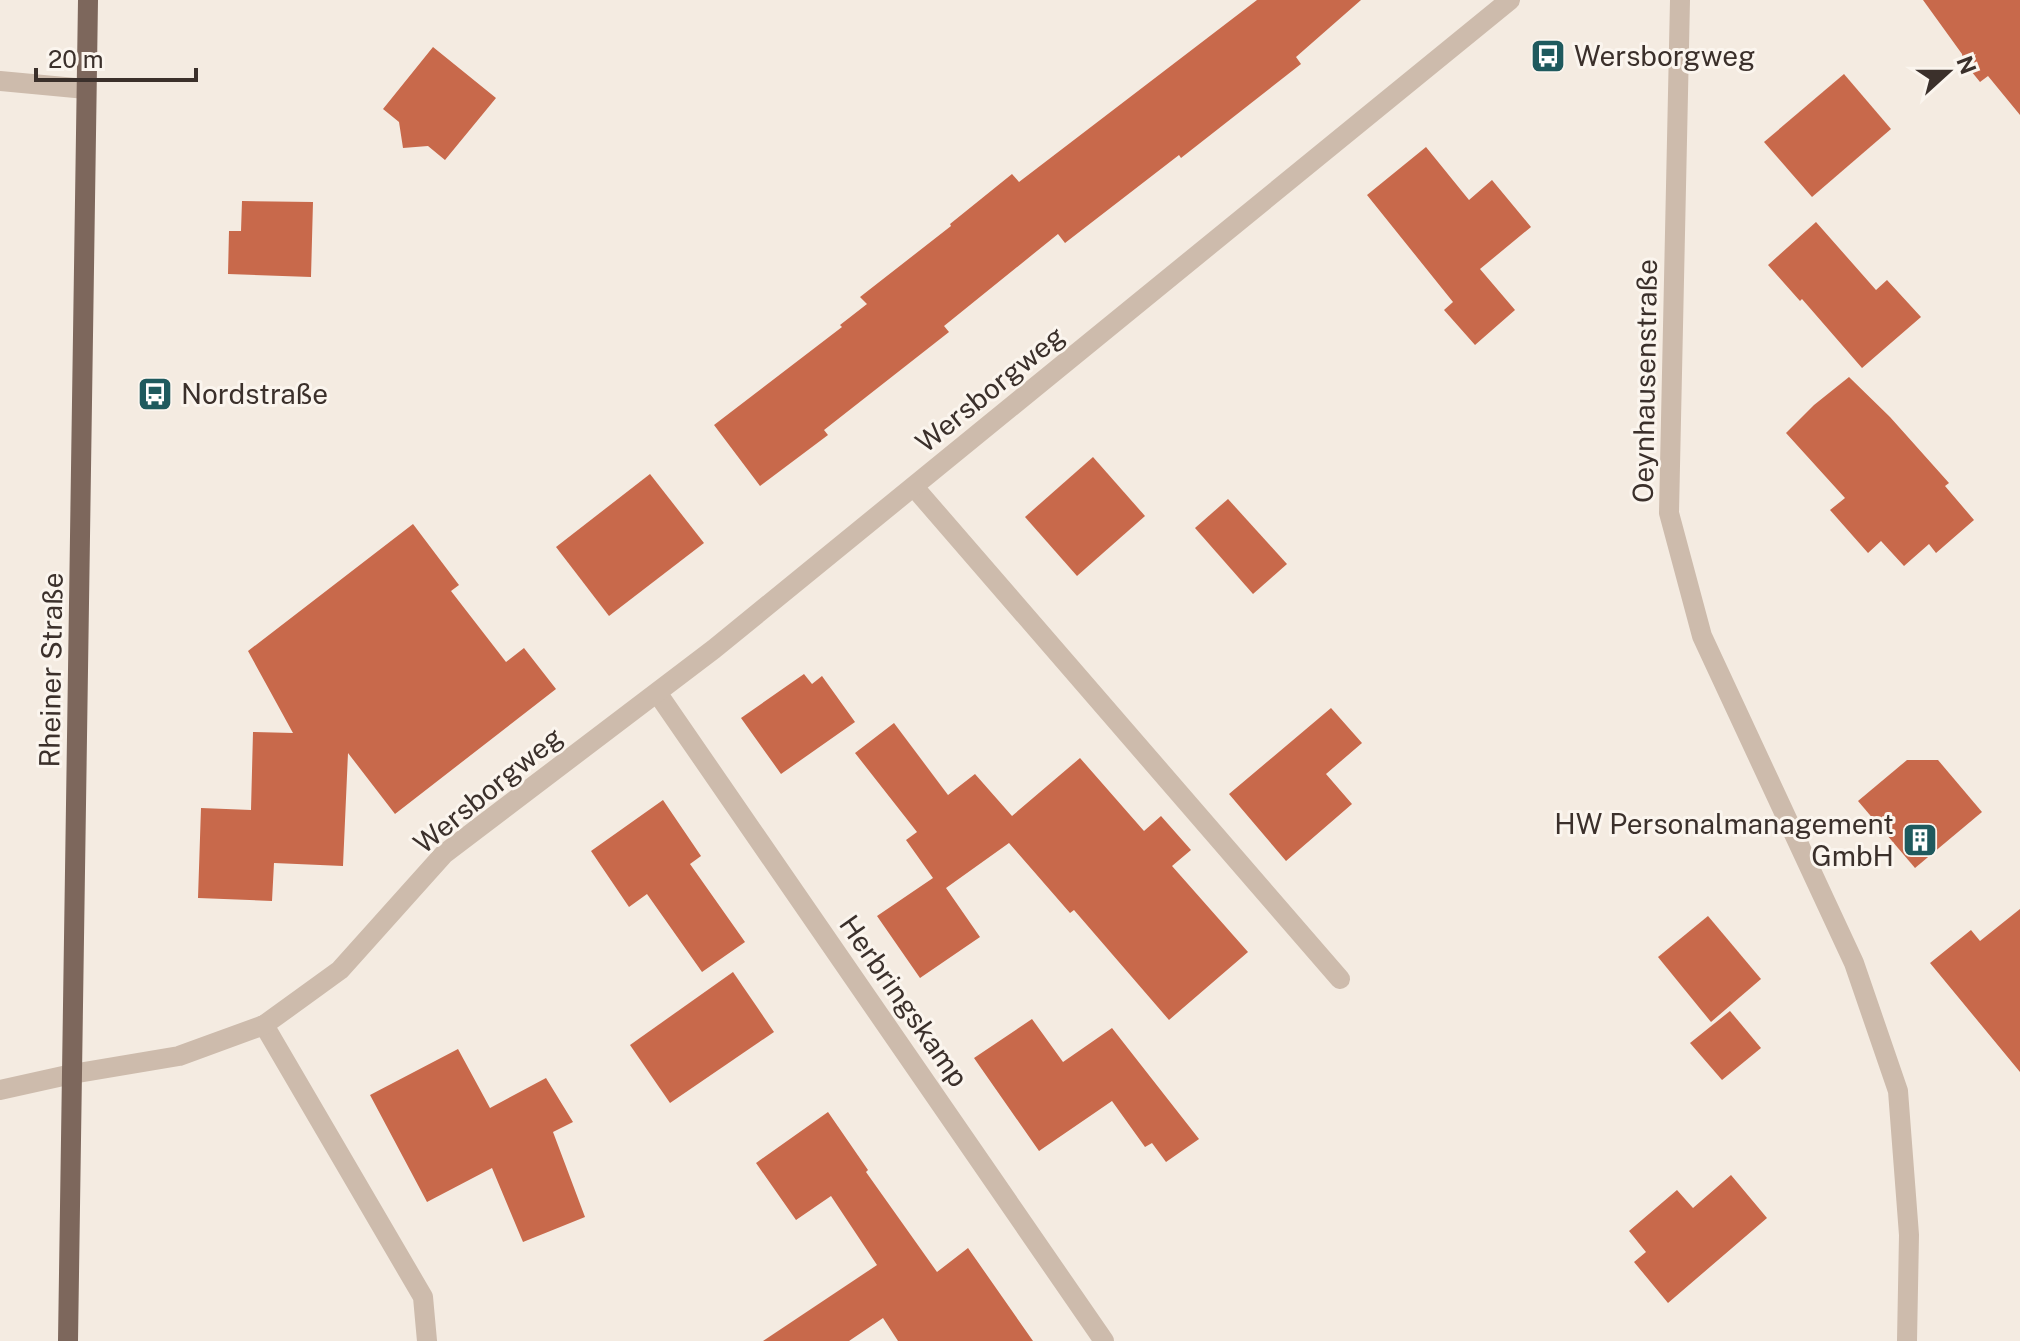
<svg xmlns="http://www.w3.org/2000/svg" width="2020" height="1341" viewBox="0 0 2020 1341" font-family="'Public Sans',sans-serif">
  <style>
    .building { fill: #c8694b }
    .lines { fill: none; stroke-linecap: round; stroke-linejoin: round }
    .minor { stroke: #cdbbac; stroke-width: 20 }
    .major { stroke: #7d675c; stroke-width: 20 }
    .labels { text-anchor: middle; stroke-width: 6; stroke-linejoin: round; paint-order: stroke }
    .poi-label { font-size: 28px; fill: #3b302b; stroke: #fbf5ee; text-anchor: start }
    .street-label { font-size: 28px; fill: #3b302b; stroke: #fbf5ee }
  </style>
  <rect width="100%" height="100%" fill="#f4ebe1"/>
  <g class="building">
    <path d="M 1257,0 L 1361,0 L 1296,57 L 1301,64 L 1181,158 L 1179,155 L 1065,243 L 1058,234 L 944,326 L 949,332 L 824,430 L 828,435 L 760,486 L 714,425 L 842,327 L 840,325 L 867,304 L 860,297 L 951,226 L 950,224 L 1012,174 L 1019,182 Z"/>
    <path d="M 1923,0 L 2020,0 L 2020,115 L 1988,76 L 1980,82 L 1963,61 L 1962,54 Z"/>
    <path d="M 433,47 L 496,98 L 445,160 L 428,146 L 403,148 L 399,122 L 383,109 Z"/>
    <path d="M 1844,74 L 1891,129 L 1812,197 L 1764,142 Z"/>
    <path d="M 1426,147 L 1469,200 L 1492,180 L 1531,227 L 1480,269 L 1515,310 L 1475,345 L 1444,310 L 1453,302 L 1367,195 Z"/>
    <path d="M 242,201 L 313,202 L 311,277 L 228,274 L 229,231 L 241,231 Z"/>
    <path d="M 1816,222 L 1876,290 L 1887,280 L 1921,317 L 1862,368 L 1802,299 L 1800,301 L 1768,265 Z"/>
    <path d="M 1849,377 L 1890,417 L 1949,483 L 1945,486 L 1974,520 L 1936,553 L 1929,544 L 1904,566 L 1881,541 L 1868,553 L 1830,510 L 1845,498 L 1786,433 L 1814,405 Z"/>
    <path d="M 1093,457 L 1145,516 L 1077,576 L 1025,517 Z"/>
    <path d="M 650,474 L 704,543 L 609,616 L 556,547 Z"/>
    <path d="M 1228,499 L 1287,564 L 1253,594 L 1195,528 Z"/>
    <path d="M 413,524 L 459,585 L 451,591 L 506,662 L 524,648 L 556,689 L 395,814 L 348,753 L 343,866 L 274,863 L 272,901 L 198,898 L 201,808 L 251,810 L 253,732 L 293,733 L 248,651 Z"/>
    <path d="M 804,674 L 812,684 L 822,676 L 855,722 L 781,774 L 741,718 Z"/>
    <path d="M 1331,708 L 1362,743 L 1326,774 L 1352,804 L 1286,861 L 1229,794 Z"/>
    <path d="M 894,723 L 948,795 L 975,774 L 1012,816 L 1080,758 L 1144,831 L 1161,816 L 1191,850 L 1172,866 L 1248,952 L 1169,1020 L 1074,910 L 1070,913 L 1009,843 L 946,888 L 980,937 L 920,978 L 877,916 L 933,878 L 906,840 L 917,832 L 855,753 Z"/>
    <path d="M 1907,760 L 1938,760 L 1982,812 L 1915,868 L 1858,801 Z"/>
    <path d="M 663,800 L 701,856 L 690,864 L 745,942 L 702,972 L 647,894 L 629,907 L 591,851 Z"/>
    <path d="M 2020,909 L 2020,1072 L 1930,963 L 1971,930 L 1980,941 Z"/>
    <path d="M 1708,916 L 1761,979 L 1711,1022 L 1658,957 Z"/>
    <path d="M 733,972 L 774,1032 L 670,1103 L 630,1045 Z"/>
    <path d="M 1730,1011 L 1761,1048 L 1722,1080 L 1690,1043 Z"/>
    <path d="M 1032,1019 L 1063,1062 L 1112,1028 L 1199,1139 L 1166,1162 L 1152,1143 L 1145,1147 L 1112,1101 L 1039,1151 L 974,1058 Z"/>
    <path d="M 458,1049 L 490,1108 L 546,1078 L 573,1122 L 553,1132 L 585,1217 L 523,1242 L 492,1168 L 427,1202 L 370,1095 Z"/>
    <path d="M 828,1112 L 868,1170 L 866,1172 L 937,1272 L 968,1248 L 1033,1341 L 898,1341 L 883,1318 L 849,1341 L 763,1341 L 877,1265 L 831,1196 L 796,1220 L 756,1163 Z"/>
    <path d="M 1731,1175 L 1767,1218 L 1668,1303 L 1634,1262 L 1646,1252 L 1629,1231 L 1677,1190 L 1693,1208 Z"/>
  </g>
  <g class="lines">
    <g class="minor">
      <path d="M 1680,0 L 1669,513 L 1702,636 L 1854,963 L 1898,1091 L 1909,1235 L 1907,1341"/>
      <path d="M 0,81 L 86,89"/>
      <path d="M 914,487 L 1340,979"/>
      <path d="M 658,694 L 1104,1341"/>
      <path d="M 264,1025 L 423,1297 L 427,1341"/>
      <path d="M 0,1090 L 72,1074 L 179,1056 L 264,1025 L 340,970 L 444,854 L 714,649 L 1510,0"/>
    </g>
    <path class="major" d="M 68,1341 L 88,0"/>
  </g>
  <defs>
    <g id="bus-square" transform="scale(1.8)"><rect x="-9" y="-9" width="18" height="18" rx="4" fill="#1f5a5e" stroke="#fbf5ee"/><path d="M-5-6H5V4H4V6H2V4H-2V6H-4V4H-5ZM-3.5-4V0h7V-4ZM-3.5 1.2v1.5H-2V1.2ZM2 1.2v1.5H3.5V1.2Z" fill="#fff"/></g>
    <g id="building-square" transform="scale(1.8)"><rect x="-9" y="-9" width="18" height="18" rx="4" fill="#1f5a5e" stroke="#fbf5ee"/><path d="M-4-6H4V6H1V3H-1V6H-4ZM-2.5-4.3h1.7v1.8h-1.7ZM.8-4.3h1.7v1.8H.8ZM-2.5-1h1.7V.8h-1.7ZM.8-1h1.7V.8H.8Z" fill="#fff"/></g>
  </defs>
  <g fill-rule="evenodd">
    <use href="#bus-square" x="1548" y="56"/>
    <use href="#bus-square" x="155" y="394"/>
    <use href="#building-square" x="1920" y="840"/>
  </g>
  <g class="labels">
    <g class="poi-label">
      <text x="1574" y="66">Wersborgweg</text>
      <text x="181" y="404">Nordstraße</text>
      <text x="1894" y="834" text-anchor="end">HW Personalmanagement<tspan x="1894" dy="32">GmbH</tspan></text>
    </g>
    <g class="street-label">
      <text transform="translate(1645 381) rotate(-89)" y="10">Oeynhausenstraße</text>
      <text transform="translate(990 389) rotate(-39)" y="10">Wersborgweg</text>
      <text transform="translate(51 670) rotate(-89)" y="10">Rheiner Straße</text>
      <text transform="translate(488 790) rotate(-39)" y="10">Wersborgweg</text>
      <text transform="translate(904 1001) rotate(55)" y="10">Herbringskamp</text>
    </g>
  </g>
  <g transform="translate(1948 72) rotate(69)" stroke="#fbf5ee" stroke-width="6" paint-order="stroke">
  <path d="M0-6L14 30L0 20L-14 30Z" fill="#3b302b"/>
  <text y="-12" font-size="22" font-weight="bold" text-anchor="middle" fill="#3b302b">N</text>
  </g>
  <path d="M36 68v12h160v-12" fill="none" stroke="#3b302b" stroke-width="4"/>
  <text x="48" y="68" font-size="24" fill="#3b302b" stroke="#fbf5ee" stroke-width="6" paint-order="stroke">20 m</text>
</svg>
